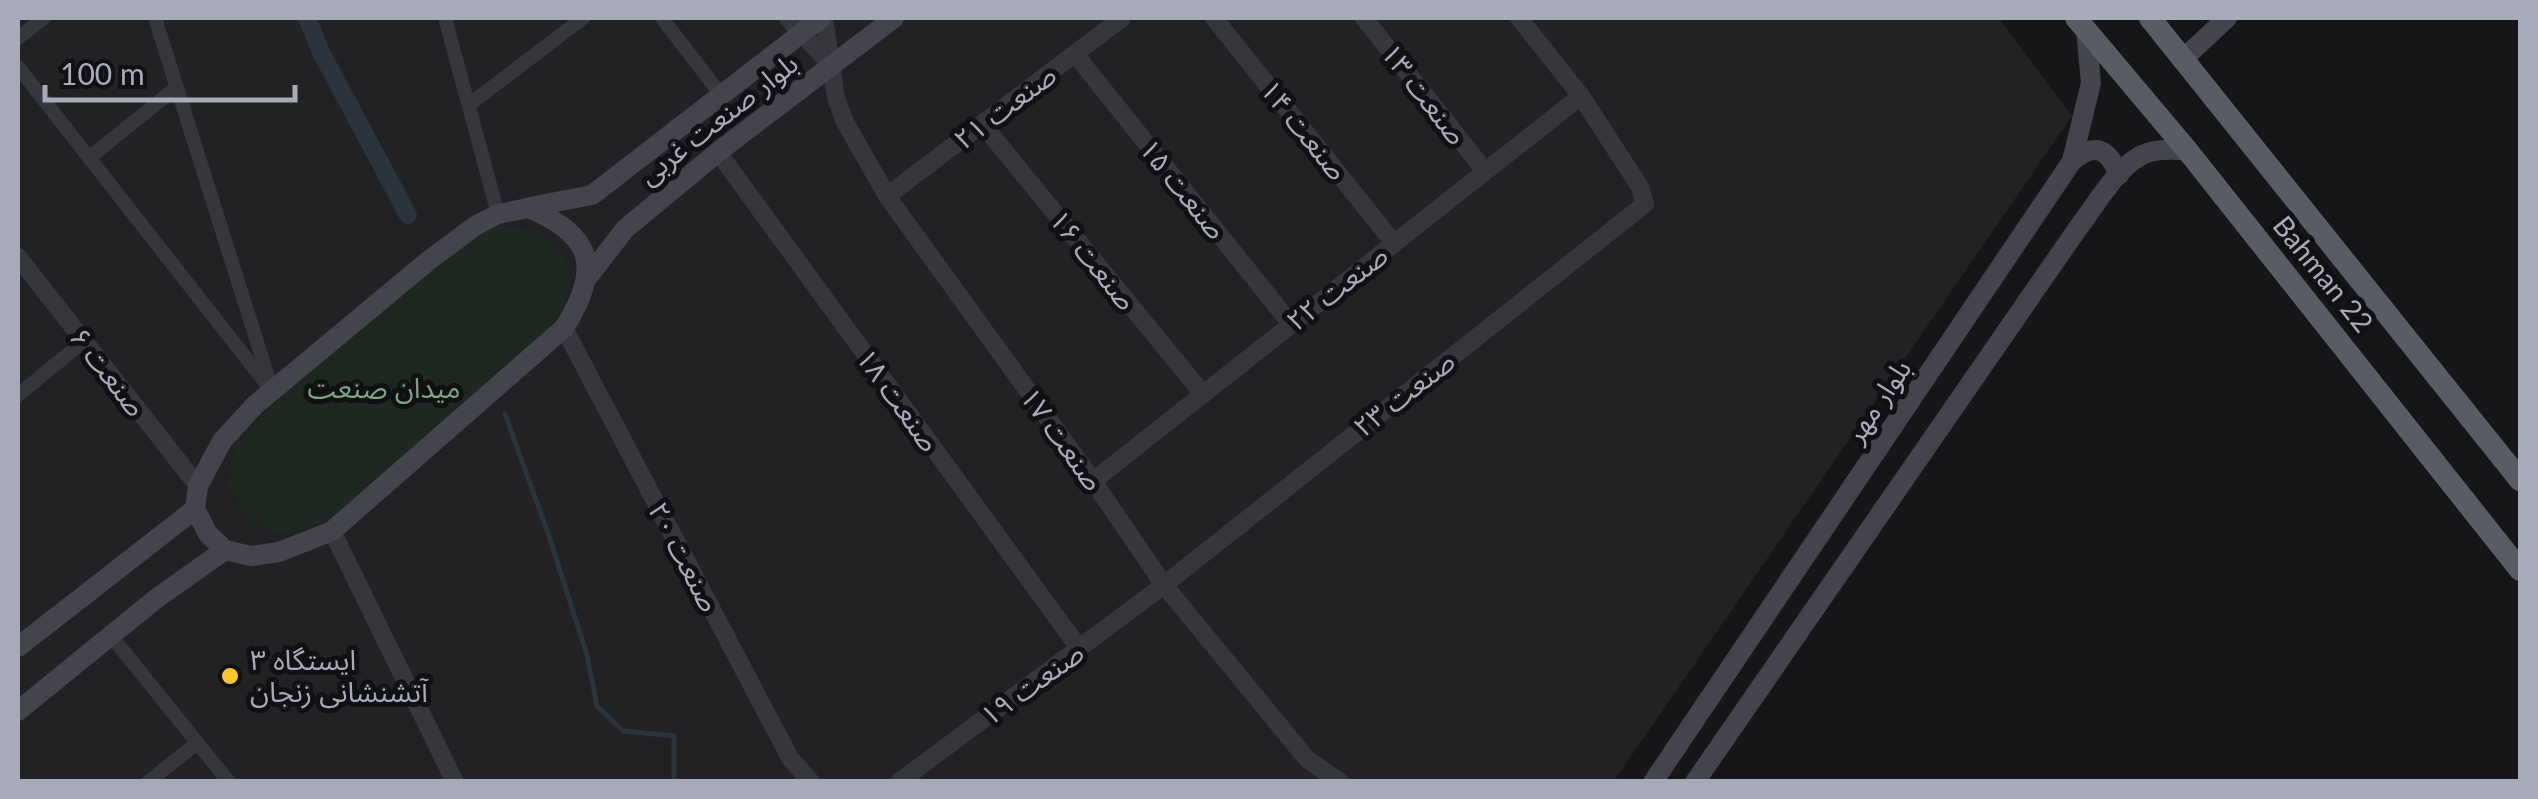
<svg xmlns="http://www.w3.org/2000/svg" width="2538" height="799" viewBox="0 0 2538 799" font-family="Lato,'Noto Sans Arabic',sans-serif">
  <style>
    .built { fill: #222124 }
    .green { fill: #1f2721 }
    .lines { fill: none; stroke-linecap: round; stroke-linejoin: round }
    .stream { stroke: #2b333c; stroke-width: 5 }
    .canal { stroke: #2b333c; stroke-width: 18 }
    .minor { stroke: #36373c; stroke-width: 14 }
    .tertiary { stroke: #36373c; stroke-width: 18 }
    .secondary { stroke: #44454c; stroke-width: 20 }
    .trunk { stroke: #5a5c64; stroke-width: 22 }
    .poi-dot { fill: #f6c62f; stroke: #111012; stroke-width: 4 }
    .labels { text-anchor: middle; stroke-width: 10; stroke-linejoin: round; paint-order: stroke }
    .street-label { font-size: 28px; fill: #a7aab8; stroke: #111012 }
    .park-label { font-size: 28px; fill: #7da383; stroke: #111012 }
    .poi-label { font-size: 28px; fill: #a7aab8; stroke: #111012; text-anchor: start }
  </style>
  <rect width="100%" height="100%" fill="#161517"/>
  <path class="built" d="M 18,18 L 1999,18 L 2072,116 L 1614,781 L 18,782 Z"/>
  <path class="green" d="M 518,226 C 551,232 579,262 567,298 C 563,308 555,318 550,327 L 342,512 L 301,531 L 275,534 L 242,511 L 226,483 L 234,451 L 249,430 L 300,377 L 358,325 L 488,228 Z"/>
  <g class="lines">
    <path class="stream" d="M 505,414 L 548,533 L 587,655 L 597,706 L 623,731 L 674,736 L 674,782"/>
    <path class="canal" d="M 307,18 L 322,54 L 408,215"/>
    <g class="minor">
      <path d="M 155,18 L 269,380"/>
      <path d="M 445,18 L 498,214"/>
      <path d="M 662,18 L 721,95"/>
      <path d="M 18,38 L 44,18"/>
      <path d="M 18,67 L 272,391"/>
      <path d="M 470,104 L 583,18"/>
      <path d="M 89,158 L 177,87"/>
      <path d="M 18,395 L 84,341"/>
      <path d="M 112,637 L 229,782"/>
      <path d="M 148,782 L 197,743"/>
    </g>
    <g class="tertiary">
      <path d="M 788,18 L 831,65"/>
      <path d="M 824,18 L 836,98 L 845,122 L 887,196 L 1093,481 L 1164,585 L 1307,759 L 1340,782"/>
      <path d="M 1214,18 L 1394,243"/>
      <path d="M 1364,18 L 1485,171"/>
      <path d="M 1075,54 L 1291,324"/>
      <path d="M 983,125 L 1203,394"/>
      <path d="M 718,152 L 1079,648"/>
      <path d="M 887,196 L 1122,18"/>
      <path d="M 18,257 L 198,486"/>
      <path d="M 564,328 L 790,758 L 811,782"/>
      <path d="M 1093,481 L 1581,96"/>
      <path d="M 332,531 L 455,782"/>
      <path d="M 899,782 L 1164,585 L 1645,204 L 1640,187 L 1581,96 L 1519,18"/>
    </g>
    <g class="secondary">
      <path d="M 2183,59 L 2227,18"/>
      <path d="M 2072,161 C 2095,142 2108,148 2119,175"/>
      <path d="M 530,207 L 592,195 L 821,18"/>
      <path d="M 528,208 C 595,235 601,270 564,328 L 332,531 L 279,552 L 251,556 L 225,550 L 208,534 L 195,509 L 198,486 L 222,441 L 255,405 L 428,261 L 475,226 L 498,214 Z"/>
      <path d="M 588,277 L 625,229 L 718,152 L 894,18"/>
      <path d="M 18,647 L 195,509"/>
      <path d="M 18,711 L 157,598 L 225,550"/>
      <path d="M 1653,782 L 2072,161 L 2091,83 L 2086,30"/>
      <path d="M 1695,782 L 2078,228 C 2096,205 2114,171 2140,156 C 2154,148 2171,150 2187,150"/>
    </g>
    <g class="trunk">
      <path d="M 2076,18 L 2187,150 L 2520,570"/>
      <path d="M 2150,18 L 2520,480"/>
    </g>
  </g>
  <circle class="poi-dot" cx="230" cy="676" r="10"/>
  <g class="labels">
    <g class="street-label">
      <text transform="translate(1424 94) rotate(52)" y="10">صنعت ۱۳</text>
      <text transform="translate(1005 107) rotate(-37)" y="10">صنعت ۲۱</text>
      <text transform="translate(718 119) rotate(-38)" y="10">بلوار صنعت غربی</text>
      <text transform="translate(1304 130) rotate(51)" y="10">صنعت ۱۴</text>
      <text transform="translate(1183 189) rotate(51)" y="10">صنعت ۱۵</text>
      <text transform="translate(1093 260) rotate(51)" y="10">صنعت ۱۶</text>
      <text transform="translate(2323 274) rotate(51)" y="10">Bahman 22</text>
      <text transform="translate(1337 288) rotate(-38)" y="10">صنعت ۲۲</text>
      <text transform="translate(108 372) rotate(52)" y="10">صنعت ۶</text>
      <text transform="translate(1404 394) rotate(-38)" y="10">صنعت ۲۳</text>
      <text transform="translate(898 400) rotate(54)" y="10">صنعت ۱۸</text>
      <text transform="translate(1878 401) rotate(-56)" y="10">بلوار مهر</text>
      <text transform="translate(1062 439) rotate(54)" y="10">صنعت ۱۷</text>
      <text transform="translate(684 557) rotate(62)" y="10">صنعت ۲۰</text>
      <text transform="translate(1032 684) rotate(-36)" y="10">صنعت ۱۹</text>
    </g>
    <g class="park-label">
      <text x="384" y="398">میدان صنعت</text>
    </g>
    <g class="poi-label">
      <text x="250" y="670">ایستگاه ۳<tspan x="250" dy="32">آتشنشانی زنجان</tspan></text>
    </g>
  </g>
  <rect width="2538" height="799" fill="none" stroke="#a7aab8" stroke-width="40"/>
  <path d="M45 85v15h250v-15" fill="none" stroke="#a7aab8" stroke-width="5"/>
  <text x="60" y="85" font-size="30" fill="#a7aab8" stroke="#111012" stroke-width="8" paint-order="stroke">100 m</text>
</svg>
